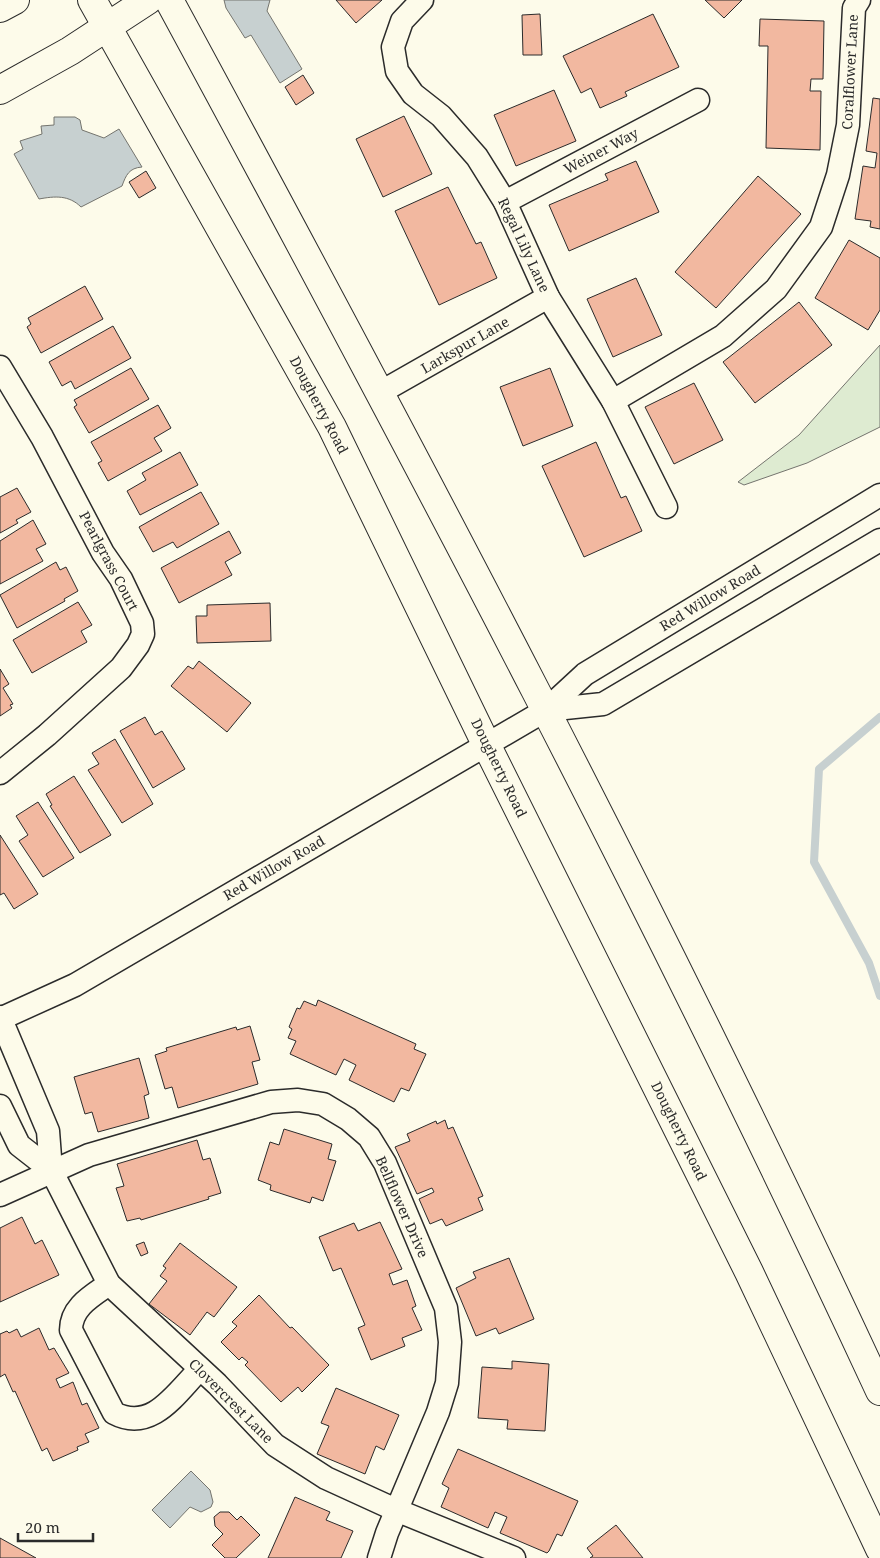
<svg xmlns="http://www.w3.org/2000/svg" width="880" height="1558" viewBox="0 0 880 1558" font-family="'Noto Serif',serif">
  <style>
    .green { fill: #deebd1; stroke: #74746e }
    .water { fill: #c7d0d0; stroke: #74746e }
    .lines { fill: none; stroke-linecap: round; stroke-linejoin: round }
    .stream { stroke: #c7d0d0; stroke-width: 8 }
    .building { fill: #f2b8a0; stroke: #2b2b2b }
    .minor-casing { stroke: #2b2b2b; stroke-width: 25 }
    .secondary-casing { stroke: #2b2b2b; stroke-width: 30 }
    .minor { stroke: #fdfbea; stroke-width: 22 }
    .secondary { stroke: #fdfbea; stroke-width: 28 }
    .labels { text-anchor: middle; stroke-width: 4; stroke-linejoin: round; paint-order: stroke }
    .street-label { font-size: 14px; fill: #2b2b2b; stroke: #fdfbea }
  </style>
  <rect width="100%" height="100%" fill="#fdfbea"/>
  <path class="green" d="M 880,345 L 880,427 L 807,463 L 744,485 L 738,482 L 799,435 Z"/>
  <g class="water">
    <path d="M 224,0 L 270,0 L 267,11 L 302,69 L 280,83 L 251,35 L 245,38 L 226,8 Z"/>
    <path d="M 54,117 L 75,117 L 80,120 L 82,130 L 104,138 L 119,129 L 142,167 C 129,168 126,175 122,186 L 81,207 C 69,195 55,196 39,199 L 14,154 L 23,149 L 20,141 L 42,134 L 41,126 L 54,125 Z"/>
    <path d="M 191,1471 L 210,1490 L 213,1502 L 211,1507 L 201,1512 L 190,1507 L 170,1528 L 152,1510 Z"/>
  </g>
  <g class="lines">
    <path class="stream" d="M 880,717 L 819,769 L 814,862 L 869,963 L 880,996"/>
  </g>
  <g class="building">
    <path d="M 336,0 L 382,0 L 356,23 Z"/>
    <path d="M 705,0 L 742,0 L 724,18 Z"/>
    <path d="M 540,14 L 542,55 L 523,55 L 522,15 Z"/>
    <path d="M 653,14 L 679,67 L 625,92 L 627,96 L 600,108 L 591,88 L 581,93 L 563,56 Z"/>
    <path d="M 760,19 L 824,21 L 823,79 L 811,79 L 810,91 L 821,91 L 820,150 L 766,148 L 768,46 L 759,46 Z"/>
    <path d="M 303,75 L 314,93 L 296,105 L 285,87 Z"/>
    <path d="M 554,90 L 576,141 L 516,166 L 494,115 Z"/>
    <path d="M 873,98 L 880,99 L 880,229 L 870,227 L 871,221 L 855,219 L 863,166 L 875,168 L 877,153 L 866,151 Z"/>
    <path d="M 404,116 L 432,174 L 383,197 L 356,139 Z"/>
    <path d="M 636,161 L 659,212 L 569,251 L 549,205 L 608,180 L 605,174 Z"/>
    <path d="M 146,171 L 156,188 L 139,198 L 129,182 Z"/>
    <path d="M 758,176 L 801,214 L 716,308 L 675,272 Z"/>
    <path d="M 448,187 L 476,244 L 481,242 L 497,278 L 439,305 L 395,211 Z"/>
    <path d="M 849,240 L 880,258 L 880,310 L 868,330 L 815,298 Z"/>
    <path d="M 636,278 L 662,335 L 613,357 L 587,299 Z"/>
    <path d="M 85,286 L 103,319 L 41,353 L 27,327 L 31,324 L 28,318 Z"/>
    <path d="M 799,302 L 832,345 L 755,403 L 723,362 Z"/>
    <path d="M 113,326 L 131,358 L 75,389 L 71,381 L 62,386 L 49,362 Z"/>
    <path d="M 131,368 L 149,399 L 89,433 L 74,407 L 77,405 L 74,400 Z"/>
    <path d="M 550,368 L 573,426 L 523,446 L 500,387 Z"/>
    <path d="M 694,383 L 723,440 L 674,464 L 645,407 Z"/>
    <path d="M 158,405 L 171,428 L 154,438 L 162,451 L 108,481 L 98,463 L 102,461 L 91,442 Z"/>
    <path d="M 596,442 L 621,498 L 626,496 L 642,531 L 584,557 L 542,466 Z"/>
    <path d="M 180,452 L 198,485 L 140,515 L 127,491 L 146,480 L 142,473 Z"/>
    <path d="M 17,488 L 31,512 L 16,520 L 18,523 L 0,533 L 0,497 Z"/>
    <path d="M 201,492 L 219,524 L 177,548 L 173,542 L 153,552 L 139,527 Z"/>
    <path d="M 33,520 L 46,544 L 36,549 L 43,561 L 0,584 L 0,541 Z"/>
    <path d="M 229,531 L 241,553 L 225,562 L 232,575 L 179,603 L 161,568 Z"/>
    <path d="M 56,562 L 60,570 L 66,567 L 78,591 L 64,599 L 65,601 L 17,628 L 0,595 Z"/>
    <path d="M 78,602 L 92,625 L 81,631 L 87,642 L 32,673 L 13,640 Z"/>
    <path d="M 270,603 L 271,641 L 197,643 L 196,616 L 207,616 L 207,605 Z"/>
    <path d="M 199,661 L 251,703 L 227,732 L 171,686 L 188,666 L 193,669 Z"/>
    <path d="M 0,669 L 9,684 L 3,688 L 13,704 L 10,705 L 12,708 L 0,716 Z"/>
    <path d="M 145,717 L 155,735 L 162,731 L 185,769 L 153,788 L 120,731 Z"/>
    <path d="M 115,739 L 153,804 L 122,823 L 88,770 L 99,764 L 92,753 Z"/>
    <path d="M 74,776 L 111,835 L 80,853 L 50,806 L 52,805 L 46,794 Z"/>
    <path d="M 38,802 L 74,858 L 43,877 L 19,841 L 28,835 L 16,816 Z"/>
    <path d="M 0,835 L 38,894 L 14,909 L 4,893 L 0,895 Z"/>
    <path d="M 318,1000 L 416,1044 L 414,1049 L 426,1054 L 409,1091 L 401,1088 L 394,1102 L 349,1080 L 356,1065 L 344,1059 L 336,1075 L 290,1054 L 296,1041 L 288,1038 L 292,1029 L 289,1027 L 297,1008 L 300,1009 L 304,1001 L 316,1006 Z"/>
    <path d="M 250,1026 L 260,1060 L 252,1062 L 258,1084 L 178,1108 L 172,1087 L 165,1089 L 155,1055 L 167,1051 L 166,1048 L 236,1027 L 237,1030 Z"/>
    <path d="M 139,1058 L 149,1094 L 144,1096 L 149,1118 L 98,1132 L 92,1112 L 85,1114 L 74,1077 Z"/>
    <path d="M 445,1120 L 448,1129 L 453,1127 L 483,1196 L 478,1198 L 483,1210 L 446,1226 L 442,1219 L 430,1224 L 419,1199 L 434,1192 L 432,1188 L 417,1194 L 395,1147 L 410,1141 L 407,1134 L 436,1121 L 437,1124 Z"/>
    <path d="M 284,1129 L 332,1144 L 328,1159 L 336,1161 L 323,1201 L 312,1197 L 310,1203 L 270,1190 L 271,1185 L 258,1180 L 270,1142 L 279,1145 Z"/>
    <path d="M 197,1140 L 203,1160 L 210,1158 L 221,1193 L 208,1197 L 209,1199 L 141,1220 L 140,1218 L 127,1221 L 116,1188 L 124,1186 L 117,1164 Z"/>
    <path d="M 22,1217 L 35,1244 L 42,1240 L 59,1275 L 0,1302 L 0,1228 Z"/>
    <path d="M 380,1222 L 402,1269 L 389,1274 L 393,1285 L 407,1280 L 416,1306 L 412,1308 L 422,1330 L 402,1338 L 405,1346 L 371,1360 L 358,1328 L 365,1325 L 341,1268 L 333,1271 L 319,1237 L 354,1223 L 358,1231 Z"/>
    <path d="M 144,1242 L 148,1253 L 141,1256 L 136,1245 Z"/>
    <path d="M 180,1243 L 237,1287 L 214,1317 L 207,1312 L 190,1335 L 149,1304 L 167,1281 L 160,1276 L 166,1268 L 163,1266 Z"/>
    <path d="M 509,1258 L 534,1319 L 499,1334 L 496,1328 L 476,1336 L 456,1288 L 476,1278 L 473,1272 Z"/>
    <path d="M 259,1295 L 290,1328 L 292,1327 L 329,1365 L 302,1392 L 298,1387 L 281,1402 L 245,1365 L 248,1362 L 242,1357 L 239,1360 L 221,1342 L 237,1326 L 232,1322 Z"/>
    <path d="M 39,1328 L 49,1350 L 54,1348 L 69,1373 L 56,1379 L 60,1388 L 73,1382 L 82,1405 L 87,1403 L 99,1428 L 85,1434 L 89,1442 L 77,1447 L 78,1450 L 53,1461 L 47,1448 L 42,1451 L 15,1391 L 13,1392 L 5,1374 L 0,1377 L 0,1334 L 7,1331 L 9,1333 L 17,1329 L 21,1337 Z"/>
    <path d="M 512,1361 L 549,1364 L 545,1431 L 507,1429 L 508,1420 L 478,1418 L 482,1367 L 512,1369 Z"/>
    <path d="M 336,1388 L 399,1415 L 384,1450 L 376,1446 L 365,1474 L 317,1454 L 329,1426 L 321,1423 Z"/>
    <path d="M 458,1449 L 578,1501 L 562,1536 L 557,1534 L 549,1551 L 547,1553 L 500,1533 L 507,1517 L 495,1512 L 488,1528 L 441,1507 L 449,1488 L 442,1484 Z"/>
    <path d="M 295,1497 L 330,1512 L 326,1520 L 353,1531 L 341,1558 L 268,1558 Z"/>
    <path d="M 220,1512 L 229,1512 L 237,1520 L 241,1516 L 260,1535 L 236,1558 L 225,1558 L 212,1545 L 223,1534 L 215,1526 L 214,1517 Z"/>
    <path d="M 616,1525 L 643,1558 L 590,1558 L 593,1556 L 587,1548 Z"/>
    <path d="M 0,1538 L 36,1558 L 0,1558 Z"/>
  </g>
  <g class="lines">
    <g class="minor-casing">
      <g id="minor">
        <path d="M 422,0 L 402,21 L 393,47 L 397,71 L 413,94 L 441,116 L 477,157 L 505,202 L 548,297 L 613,401 L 666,507"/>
        <path d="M 505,202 L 698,100"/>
        <path d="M 0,367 L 42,437 L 103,553 L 121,579 L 142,623 L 143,634 L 138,645 L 121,668 L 47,735 L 0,773"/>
        <path d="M 381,392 L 548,297"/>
        <path d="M 613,401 L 723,336 L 776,289 L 821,227 L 838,175 L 848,125 L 854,8 L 859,0"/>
        <path d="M 546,710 L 603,704 L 880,540"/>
        <path d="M 0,1017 L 48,1131 L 51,1170 L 109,1284 L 217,1384 L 275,1445 L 326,1478 L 396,1510 L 514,1558"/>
        <path d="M 0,1019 L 75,985 L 546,710 L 585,674 L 880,495"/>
        <path d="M 0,1106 L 19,1145 L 51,1170"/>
        <path d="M 0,1195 L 89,1155 L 271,1102 L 298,1100 L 323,1104 L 348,1119 L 369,1137 L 385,1163 L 446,1308 L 450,1342 L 447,1383 L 438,1412 L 387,1533 L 379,1558"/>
        <path d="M 109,1284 C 92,1296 71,1307 71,1330 L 114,1413 C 152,1433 176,1393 200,1369"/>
      </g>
    </g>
    <g class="secondary-casing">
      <g id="secondary">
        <path d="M 92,0 L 332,427 L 486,744 L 749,1272 L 880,1549"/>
        <path d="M 169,0 C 417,458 661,919 880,1391"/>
        <path d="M 0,8 L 15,0"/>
        <path d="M 0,90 L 70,51 L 148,0"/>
      </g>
    </g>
    <use href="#minor" class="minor"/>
    <use href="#secondary" class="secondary"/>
  </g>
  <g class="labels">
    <g class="street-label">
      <text transform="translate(850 72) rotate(-87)" y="5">Coralflower Lane</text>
      <text transform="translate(601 151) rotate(-28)" y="5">Weiner Way</text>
      <text transform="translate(524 245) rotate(65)" y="5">Regal Lily Lane</text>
      <text transform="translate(465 345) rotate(-30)" y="5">Larkspur Lane</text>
      <text transform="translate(319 405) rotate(62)" y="5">Dougherty Road</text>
      <text transform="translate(109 561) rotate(62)" y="5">Pearlgrass Court</text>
      <text transform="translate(710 598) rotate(-31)" y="5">Red Willow Road</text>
      <text transform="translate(499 768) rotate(64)" y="5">Dougherty Road</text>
      <text transform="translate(274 868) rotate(-30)" y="5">Red Willow Road</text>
      <text transform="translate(679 1131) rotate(64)" y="5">Dougherty Road</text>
      <text transform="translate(402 1207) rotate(66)" y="5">Bellflower Drive</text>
      <text transform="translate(231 1401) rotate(45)" y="5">Clovercrest Lane</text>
    </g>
  </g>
  <path d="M18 1533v8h75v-8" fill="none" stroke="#2b2b2b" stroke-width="2.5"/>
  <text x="25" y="1533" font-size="15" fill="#2b2b2b" stroke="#fdfbea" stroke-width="4" paint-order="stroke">20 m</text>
</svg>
